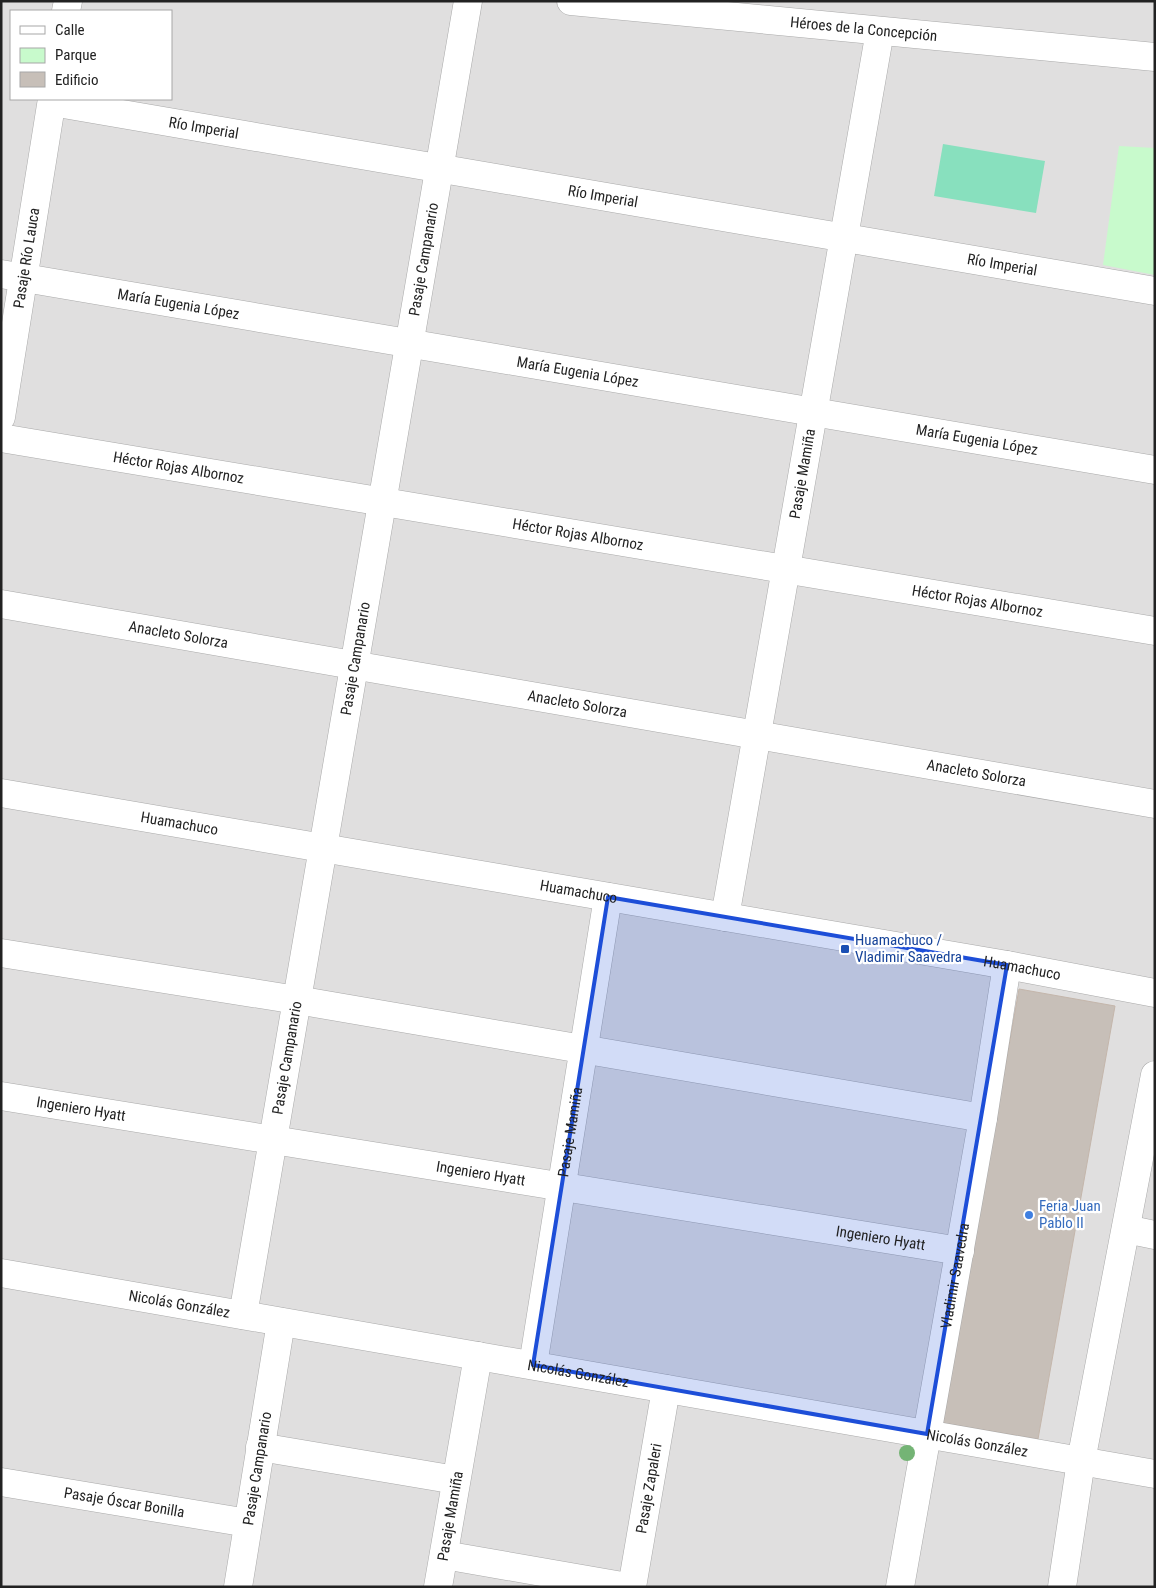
<svg xmlns="http://www.w3.org/2000/svg" width="1156" height="1588" viewBox="0 0 1156 1588" font-family="'Roboto Condensed',sans-serif">
  <style>
    .residential { fill: #e0dfdf; fill-rule: evenodd }
    .park { fill: #c8facc }
    .pitch { fill: #88e0be }
    .building { fill: #c7bfb8; stroke: #c4b6ab }
    .lines { fill: none; stroke-linecap: round; stroke-linejoin: round }
    .minor-casing { stroke: #a9a9a9; stroke-width: 29 }
    .minor { stroke: #fff; stroke-width: 28 }
    .tree { fill: #74b475 }
    .marked { fill: #1d4ed8; fill-opacity: 0.2; stroke: #1d4ed8; stroke-width: 4; stroke-linejoin: round }
    .transit-dot { fill: #1a4fb4; stroke: #fff; stroke-width: 2 }
    .shop-dot { fill: #3f7fe0; stroke: #fff; stroke-width: 2 }
    .labels { text-anchor: middle; stroke-width: 4.5; stroke-linejoin: round; paint-order: stroke }
    .street-label { font-size: 15px; fill: #222; stroke: #fff }
    .transit-label { font-size: 15px; fill: #164399; stroke: #fff; text-anchor: start }
    .shop-label { font-size: 15px; fill: #366cbe; stroke: #fff; text-anchor: start }
  </style>
  <rect width="100%" height="100%" fill="#f2efe9"/>
  <path class="residential" d="M 1,1 L 1155,1 L 1155,1587 L 1,1587 ZM 11,11 L 171,11 L 171,99 L 11,99 Z"/>
  <path class="park" d="M 1119,146 L 1155,148 L 1155,275 L 1103,265 Z"/>
  <path class="pitch" d="M 943,144 L 1045,161 L 1036,213 L 934,196 Z"/>
  <path class="building" d="M 1019,989 L 1115,1006 L 1038,1439 L 943,1423 Z"/>
  <g class="lines">
    <g class="minor-casing">
      <g id="minor">
        <path id="s1" d="M 571,1 L 1155,57"/>
        <path d="M 66,11 L 68,1"/>
        <path id="s2" d="M 52,102 L 1155,291"/>
        <path id="s3" d="M 1,274 L 1155,470"/>
        <path id="s4" d="M 1,417 L 52,99"/>
        <path id="s5" d="M 1,438 L 1155,631"/>
        <path id="s6" d="M 1,604 L 1155,804"/>
        <path id="s7" d="M 1,793 L 1007,965 L 1155,993"/>
        <path id="s8" d="M 725,917 L 880,31"/>
        <path d="M 1,953 L 297,1000 L 983,1118"/>
        <path id="s9" d="M 1,1096 L 960,1251"/>
        <path d="M 1126,1229 L 1155,1235"/>
        <path id="s10" d="M 1,1273 L 1155,1474"/>
        <path id="s11" d="M 243,1315 L 468,1"/>
        <path id="s12" d="M 533,1365 L 608,897"/>
        <path d="M 260,1447 L 456,1480"/>
        <path id="s13" d="M 1,1482 L 248,1523"/>
        <path d="M 444,1555 L 628,1587"/>
        <path id="s14" d="M 238,1587 L 281,1322"/>
        <path id="s15" d="M 438,1587 L 478,1356"/>
        <path id="s16" d="M 632,1587 L 666,1389"/>
        <path id="s17" d="M 900,1587 L 983,1118 L 1007,965"/>
        <path d="M 1062,1587 L 1081,1461 L 1155,1075"/>
      </g>
    </g>
    <use href="#minor" class="minor"/>
  </g>
  <circle class="tree" cx="907" cy="1453" r="8"/>
  <path class="marked" d="M 608,897 L 1007,965 L 927,1434 L 533,1365 Z"/>
  <rect class="transit-dot" x="840" y="944" width="10" height="10" rx="2.5"/>
  <circle class="shop-dot" cx="1029" cy="1215" r="5"/>
  <g class="labels">
    <g class="street-label">
      <text dy="5" stroke="none"><textPath href="#s1" startOffset="294">Héroes de la Concepción</textPath></text>
      <text dy="5" stroke="none"><textPath href="#s2" startOffset="154">Río Imperial</textPath></text>
      <text dy="5" stroke="none"><textPath href="#s2" startOffset="559">Río Imperial</textPath></text>
      <text dy="5" stroke="none"><textPath href="#s4" startOffset="161">Pasaje Río Lauca</textPath></text>
      <text dy="5" stroke="none"><textPath href="#s11" startOffset="1071">Pasaje Campanario</textPath></text>
      <text dy="5" stroke="none"><textPath href="#s2" startOffset="964">Río Imperial</textPath></text>
      <text dy="5" stroke="none"><textPath href="#s3" startOffset="180">María Eugenia López</textPath></text>
      <text dy="5" stroke="none"><textPath href="#s3" startOffset="585">María Eugenia López</textPath></text>
      <text dy="5" stroke="none"><textPath href="#s3" startOffset="990">María Eugenia López</textPath></text>
      <text dy="5" stroke="none"><textPath href="#s5" startOffset="180">Héctor Rojas Albornoz</textPath></text>
      <text dy="5" stroke="none"><textPath href="#s8" startOffset="450">Pasaje Mamiña</textPath></text>
      <text dy="5" stroke="none"><textPath href="#s5" startOffset="585">Héctor Rojas Albornoz</textPath></text>
      <text dy="5" stroke="none"><textPath href="#s5" startOffset="990">Héctor Rojas Albornoz</textPath></text>
      <text dy="5" stroke="none"><textPath href="#s6" startOffset="180">Anacleto Solorza</textPath></text>
      <text dy="5" stroke="none"><textPath href="#s11" startOffset="666">Pasaje Campanario</textPath></text>
      <text dy="5" stroke="none"><textPath href="#s6" startOffset="585">Anacleto Solorza</textPath></text>
      <text dy="5" stroke="none"><textPath href="#s6" startOffset="990">Anacleto Solorza</textPath></text>
      <text dy="5" stroke="none"><textPath href="#s7" startOffset="181">Huamachuco</textPath></text>
      <text dy="5" stroke="none"><textPath href="#s7" startOffset="586">Huamachuco</textPath></text>
      <text dy="5" stroke="none"><textPath href="#s7" startOffset="1036">Huamachuco</textPath></text>
      <text dy="5" stroke="none"><textPath href="#s11" startOffset="261">Pasaje Campanario</textPath></text>
      <text dy="5" stroke="none"><textPath href="#s9" startOffset="81">Ingeniero Hyatt</textPath></text>
      <text dy="5" stroke="none"><textPath href="#s12" startOffset="236">Pasaje Mamiña</textPath></text>
      <text dy="5" stroke="none"><textPath href="#s9" startOffset="486">Ingeniero Hyatt</textPath></text>
      <text dy="5" stroke="none"><textPath href="#s9" startOffset="891">Ingeniero Hyatt</textPath></text>
      <text dy="5" stroke="none"><textPath href="#s17" startOffset="316">Vladimir Saavedra</textPath></text>
      <text dy="5" stroke="none"><textPath href="#s10" startOffset="181">Nicolás González</textPath></text>
      <text dy="5" stroke="none"><textPath href="#s10" startOffset="586">Nicolás González</textPath></text>
      <text dy="5" stroke="none"><textPath href="#s10" startOffset="991">Nicolás González</textPath></text>
      <text dy="5" stroke="none"><textPath href="#s14" startOffset="120">Pasaje Campanario</textPath></text>
      <text dy="5" stroke="none"><textPath href="#s16" startOffset="100">Pasaje Zapaleri</textPath></text>
      <text dy="5" stroke="none"><textPath href="#s13" startOffset="125">Pasaje Óscar Bonilla</textPath></text>
      <text dy="5" stroke="none"><textPath href="#s15" startOffset="72">Pasaje Mamiña</textPath></text>
    </g>
    <g class="transit-label">
      <text x="855" y="945">Huamachuco /<tspan x="855" dy="17">Vladimir Saavedra</tspan></text>
    </g>
    <g class="shop-label">
      <text x="1039" y="1211">Feria Juan<tspan x="1039" dy="17">Pablo II</tspan></text>
    </g>
  </g>
  <rect width="1156" height="1588" fill="none" stroke="#222222" stroke-width="5"/>
  <rect x="10" y="10" width="162" height="90" fill="#ffffff" stroke="#a7a7a7"/>
  <rect x="20" y="26" width="25" height="8" fill="#ffffff" stroke="#a7a7a7"/>
  <text x="55" y="35" font-size="15" fill="#222222">Calle</text>
  <rect x="20" y="48" width="25" height="15" fill="#c8facc" stroke="#a7a7a7"/>
  <text x="55" y="60" font-size="15" fill="#222222">Parque</text>
  <rect x="20" y="72" width="25" height="15" fill="#c7bfb8" stroke="#a7a7a7"/>
  <text x="55" y="85" font-size="15" fill="#222222">Edificio</text>
</svg>
